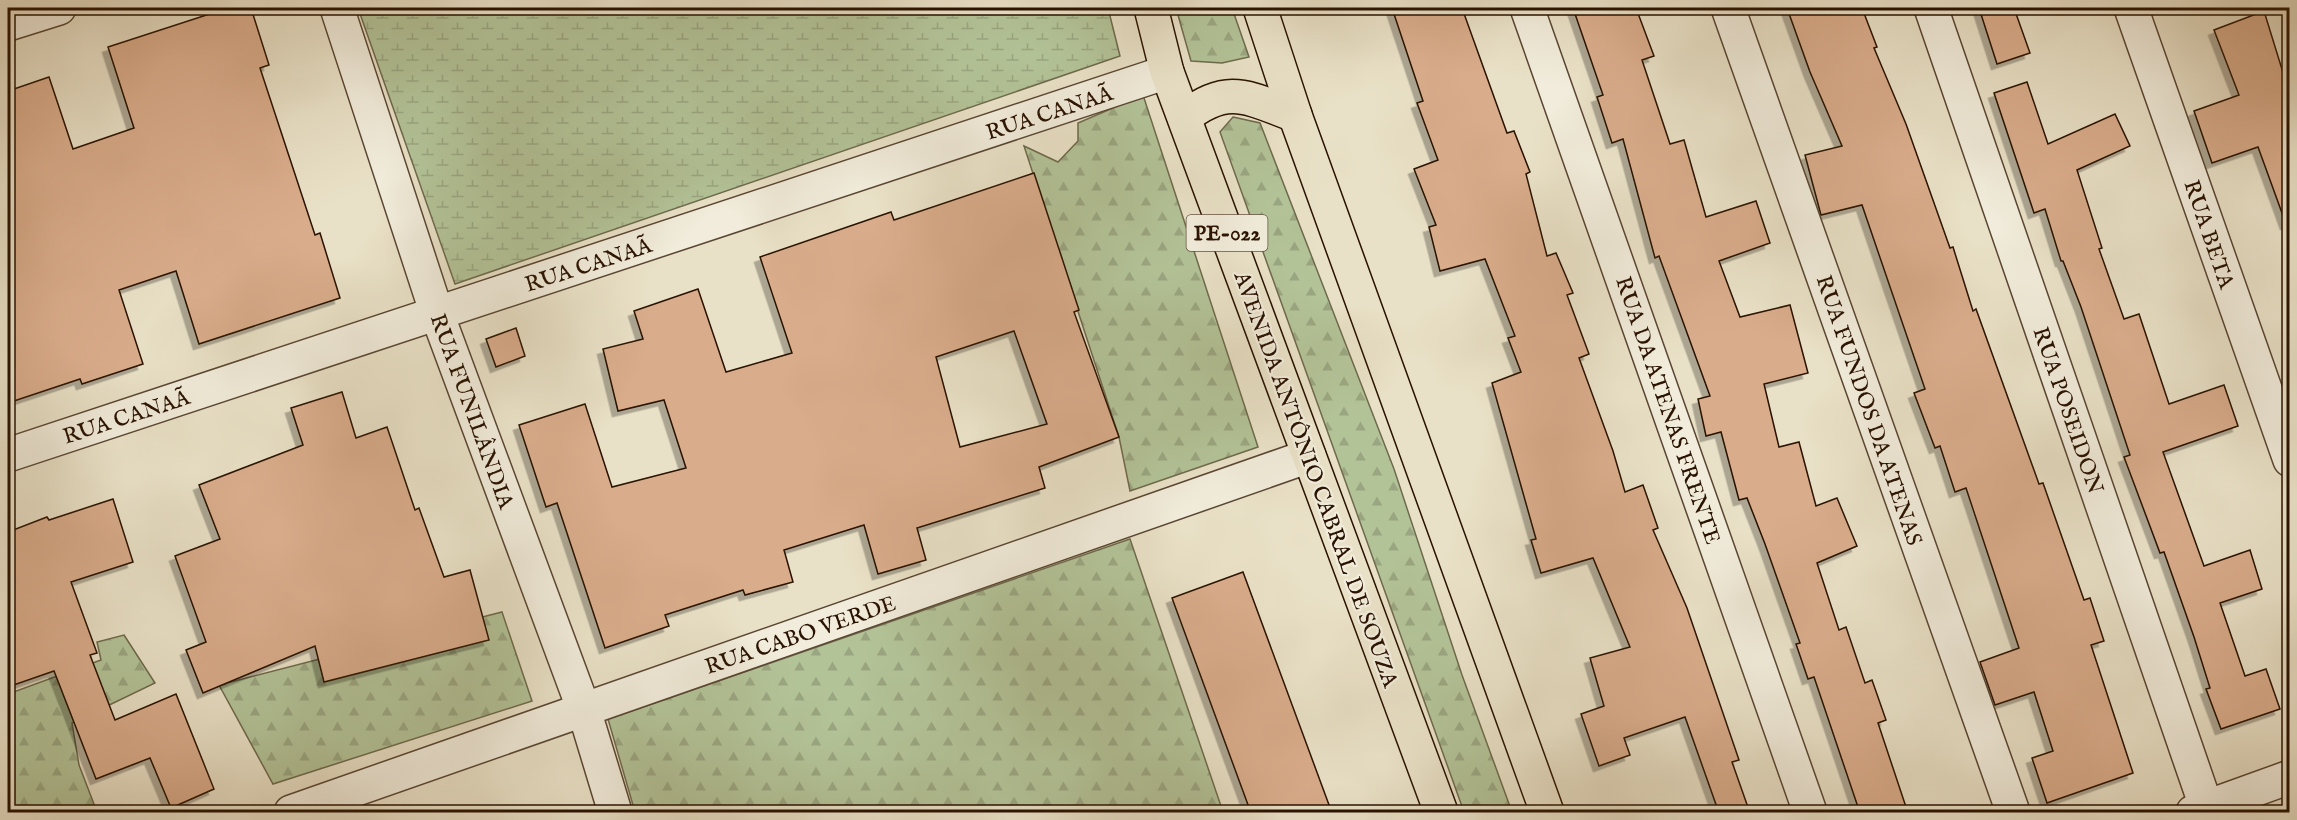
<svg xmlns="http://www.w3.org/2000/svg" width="2297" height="820" viewBox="0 0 2297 820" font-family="'IM FELL English',serif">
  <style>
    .forest { fill: url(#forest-firs); stroke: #6e6a4c; stroke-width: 1.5 }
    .wetland { fill: url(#wetland-marsh); stroke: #6e6a4c; stroke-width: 1.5 }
    .building { fill: #d9ac8b; stroke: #291200; stroke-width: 1.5; fill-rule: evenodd; filter: url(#shadow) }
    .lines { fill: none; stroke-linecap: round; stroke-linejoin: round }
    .minor-casing { stroke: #594632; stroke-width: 36 }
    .tertiary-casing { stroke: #594632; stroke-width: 36 }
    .primary-casing { stroke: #291200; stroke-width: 36 }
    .minor { stroke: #f1ecdb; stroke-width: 33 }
    .tertiary { stroke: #f1ecdb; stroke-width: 33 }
    .primary { stroke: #e9e1c7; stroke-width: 33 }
    .labels { text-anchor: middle; stroke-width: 4.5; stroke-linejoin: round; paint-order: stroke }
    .shield { fill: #f1ecdb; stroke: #655342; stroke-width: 1.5 }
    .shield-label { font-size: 21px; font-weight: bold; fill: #291200 }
    .street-label { font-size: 22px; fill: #291200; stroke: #f1ecdb }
  </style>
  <defs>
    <pattern id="forest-firs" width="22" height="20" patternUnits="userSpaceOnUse" patternTransform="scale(1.5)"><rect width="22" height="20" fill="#b3c398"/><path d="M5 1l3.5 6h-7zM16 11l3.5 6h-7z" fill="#9aa681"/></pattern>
    <pattern id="wetland-marsh" width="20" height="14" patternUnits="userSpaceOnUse" patternTransform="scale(1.5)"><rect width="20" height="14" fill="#b3c398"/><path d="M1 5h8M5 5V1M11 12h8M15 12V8" fill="none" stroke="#9aa681"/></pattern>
    <filter id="shadow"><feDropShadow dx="-5.5" dy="5.5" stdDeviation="0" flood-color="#0004"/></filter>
  </defs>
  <rect width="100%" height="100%" fill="#e9e1c7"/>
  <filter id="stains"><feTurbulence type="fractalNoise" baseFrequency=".00333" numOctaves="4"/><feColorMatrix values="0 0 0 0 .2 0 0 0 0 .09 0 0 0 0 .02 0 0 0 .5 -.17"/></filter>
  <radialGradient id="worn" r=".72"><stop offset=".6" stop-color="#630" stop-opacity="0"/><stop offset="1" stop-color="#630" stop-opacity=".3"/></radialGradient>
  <g class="forest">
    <path d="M 1176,8 L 1232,8 L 1249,57 L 1222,63 L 1191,61 Z"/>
    <path d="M 1143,95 L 1258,447 L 1130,491 L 1119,437 L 1024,146 L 1058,162 L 1078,141 L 1078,123 Z"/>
    <path d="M 1233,117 L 1260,123 L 1394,469 L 1462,675 L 1512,812 L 1464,812 L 1220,132 Z"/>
    <path d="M 1130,539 L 1223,812 L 635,812 L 608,719 Z"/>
    <path d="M 502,612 L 532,701 L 273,784 L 219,685 Z"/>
    <path d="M 124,635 L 155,683 L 72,723 L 79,765 L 97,812 L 14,812 L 8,795 L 8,694 L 101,660 L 97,642 Z"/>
  </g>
  <path class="wetland" d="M 358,8 L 1108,8 L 1120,56 L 455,284 Z"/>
  <g class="building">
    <path d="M 228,8 L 251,8 L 269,65 L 260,68 L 315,235 L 320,233 L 340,298 L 199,344 L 176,271 L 119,290 L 143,364 L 82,384 L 80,379 L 8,403 L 8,91 L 49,77 L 73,149 L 134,128 L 108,47 Z"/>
    <path d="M 1392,8 L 1462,8 L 1507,133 L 1514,131 L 1530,172 L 1526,174 L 1547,256 L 1556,253 L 1573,293 L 1567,295 L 1589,354 L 1579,358 L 1613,451 L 1625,492 L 1643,485 L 1658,528 L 1653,530 L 1687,608 L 1739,760 L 1732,762 L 1750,813 L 1719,813 L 1685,717 L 1624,738 L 1630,755 L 1599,766 L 1581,714 L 1604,706 L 1590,658 L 1630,647 L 1593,558 L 1541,573 L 1531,540 L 1536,539 L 1492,383 L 1521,372 L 1508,338 L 1515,336 L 1485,259 L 1440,271 L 1429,227 L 1436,225 L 1414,169 L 1438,160 L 1417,103 L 1423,101 Z"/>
    <path d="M 1573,8 L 1636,8 L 1654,56 L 1642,60 L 1670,144 L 1684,140 L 1706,217 L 1756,201 L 1770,243 L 1719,261 L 1740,317 L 1790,305 L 1808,373 L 1764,384 L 1779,447 L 1799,442 L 1816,506 L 1837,498 L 1857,546 L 1817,563 L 1839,630 L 1846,627 L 1865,683 L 1872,680 L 1886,720 L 1878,723 L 1908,813 L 1860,813 L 1814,677 L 1808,679 L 1796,644 L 1800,643 L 1765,544 L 1747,498 L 1739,500 L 1721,432 L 1706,436 L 1698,399 L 1710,396 L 1659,256 L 1655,258 L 1623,139 L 1612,143 L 1597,97 L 1603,95 Z"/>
    <path d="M 1787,8 L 1862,8 L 1877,47 L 1874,48 L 1906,124 L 1950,248 L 1953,247 L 1973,311 L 1976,309 L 2039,484 L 2043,483 L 2084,600 L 2090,598 L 2104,641 L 2091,645 L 2133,773 L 2047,803 L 2032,758 L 2053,751 L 2034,692 L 1995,705 L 1980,662 L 2019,648 L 1966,488 L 1955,492 L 1940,446 L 1935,448 L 1914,393 L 1925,389 L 1862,205 L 1821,215 L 1805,155 L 1842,146 L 1810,72 Z"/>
    <path d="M 1979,8 L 2014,8 L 2030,53 L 1997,64 Z"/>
    <path d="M 2264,11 L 2289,92 L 2289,223 L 2286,224 L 2258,147 L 2212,163 L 2194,111 L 2239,95 L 2214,30 Z"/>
    <path d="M 2027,82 L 2048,144 L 2115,114 L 2130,146 L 2077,170 L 2102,248 L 2099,249 L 2124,319 L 2139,314 L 2169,404 L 2224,385 L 2238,426 L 2163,452 L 2204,566 L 2250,550 L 2262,589 L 2220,603 L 2245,676 L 2266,669 L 2280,709 L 2221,729 L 2206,689 L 2210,688 L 2194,637 L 2164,552 L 2160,553 L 2124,457 L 2130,455 L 2081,307 L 2063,261 L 2061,261 L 2045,209 L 2034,213 L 1994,93 Z"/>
    <path d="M 1034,173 L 1079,310 L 1074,312 L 1119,437 L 1039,467 L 1045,488 L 917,528 L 926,560 L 878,574 L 864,525 L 784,550 L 793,582 L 745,595 L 743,590 L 665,615 L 669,626 L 605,648 L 557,503 L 546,507 L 519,425 L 585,404 L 612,487 L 686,468 L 664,400 L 618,411 L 603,349 L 643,339 L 634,311 L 698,289 L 726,372 L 792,353 L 760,257 L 891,212 L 894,220 ZM 1014,331 L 1047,424 L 960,447 L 936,357 Z"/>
    <path d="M 516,328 L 525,356 L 496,367 L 486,339 Z"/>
    <path d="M 342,392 L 356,438 L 387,427 L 415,510 L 419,508 L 444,577 L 470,570 L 489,640 L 324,682 L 315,646 L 203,693 L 186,650 L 206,642 L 175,556 L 220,539 L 199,485 L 303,445 L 291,408 Z"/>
    <path d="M 113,499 L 133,562 L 71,582 L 97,653 L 90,655 L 115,720 L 176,694 L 214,789 L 171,808 L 150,758 L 96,779 L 54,671 L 8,687 L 8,532 L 47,517 L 49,520 Z"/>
    <path d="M 1243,572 L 1332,813 L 1251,813 L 1172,598 Z"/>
  </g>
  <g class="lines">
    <g class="minor-casing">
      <g id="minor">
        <path d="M 337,8 L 437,314 L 584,710 L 615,812"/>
        <path d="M 1527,8 L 1810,812"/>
        <path d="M 1728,8 L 2013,812"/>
        <path d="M 1931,8 L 2208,812"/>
        <path d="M 2131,8 L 2290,460"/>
        <path d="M 8,24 L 59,8"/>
        <path d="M 8,455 L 1167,72"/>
        <path d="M 291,812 L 1309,456"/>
      </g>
    </g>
    <g class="tertiary-casing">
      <path id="tertiary" d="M 2193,812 L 2290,777"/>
    </g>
    <g class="primary-casing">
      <g id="primary">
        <path d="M 1151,8 L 1167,72 L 1441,812"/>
        <path d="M 1260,8 L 1295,115 L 1547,812"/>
        <path d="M 1185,117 C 1228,83 1248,98 1295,115"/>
      </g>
    </g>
    <use href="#minor" class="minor"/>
    <use href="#tertiary" class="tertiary"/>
    <use href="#primary" class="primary"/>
  </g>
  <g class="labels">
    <rect class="shield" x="1186.5" y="215" width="81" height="36" rx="4.5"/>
    <g class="shield-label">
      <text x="1227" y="240">PE-022</text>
    </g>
    <g class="street-label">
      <text transform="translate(1049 112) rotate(-18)" y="8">RUA CANAÃ</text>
      <text transform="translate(2210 234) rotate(71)" y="8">RUA BETA</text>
      <text transform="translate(588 264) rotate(-18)" y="8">RUA CANAÃ</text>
      <text transform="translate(1669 410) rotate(71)" y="8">RUA DA ATENAS FRENTE</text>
      <text transform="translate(1870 410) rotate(71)" y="8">RUA FUNDOS DA ATENAS</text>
      <text transform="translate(2069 410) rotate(71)" y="8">RUA POSEIDON</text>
      <text transform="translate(473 411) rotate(70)" y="8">RUA FUNILÂNDIA</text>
      <text transform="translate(126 416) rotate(-18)" y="8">RUA CANAÃ</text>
      <text transform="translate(1317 479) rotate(70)" y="8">AVENIDA ANTÔNIO CABRAL DE SOUZA</text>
      <text transform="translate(800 634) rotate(-19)" y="8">RUA CABO VERDE</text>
    </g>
  </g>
  <rect width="2297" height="820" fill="none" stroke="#e9e1c7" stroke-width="30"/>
  <rect x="9" y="9" width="2279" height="802" fill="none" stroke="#291200" stroke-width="3"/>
  <rect x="15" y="15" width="2267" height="790" fill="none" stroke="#291200" stroke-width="1.5"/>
  <rect width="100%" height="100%" filter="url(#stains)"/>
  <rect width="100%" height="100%" fill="url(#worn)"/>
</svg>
